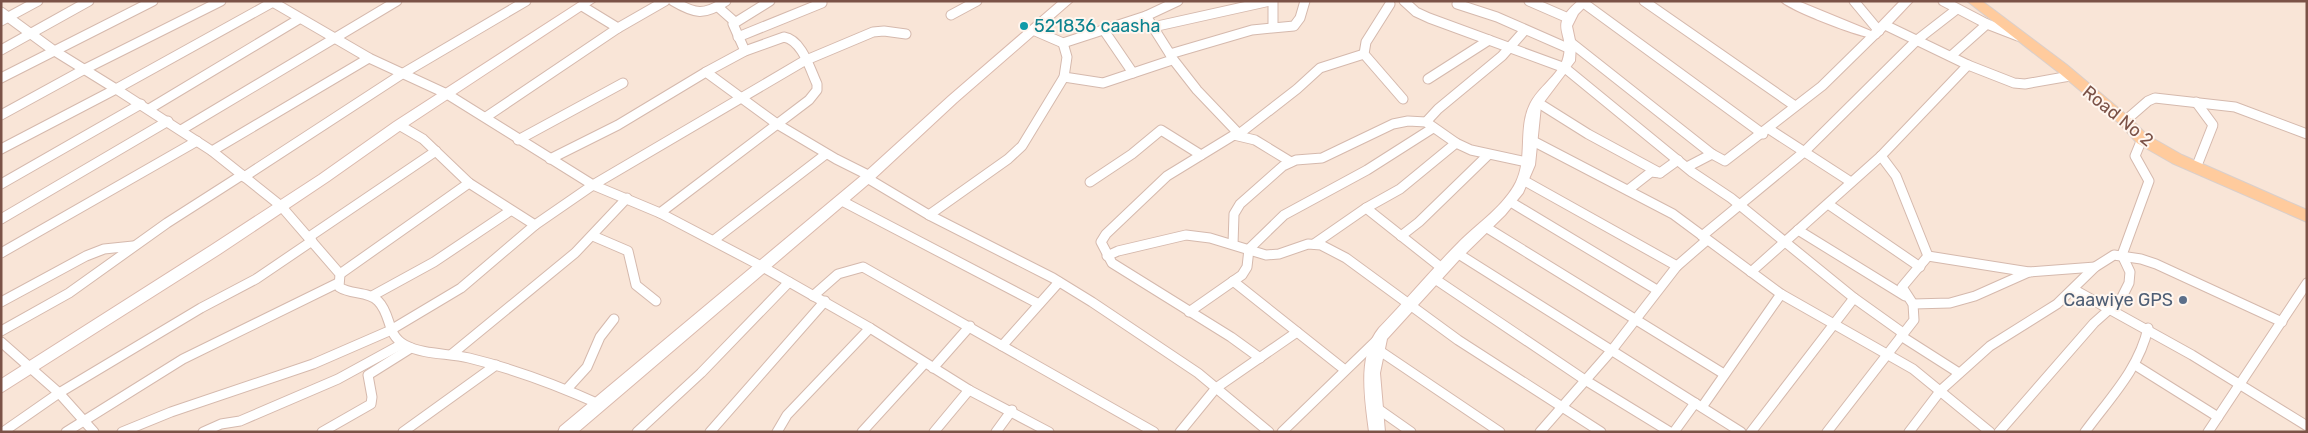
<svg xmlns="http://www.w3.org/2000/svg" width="2308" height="433" viewBox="0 0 2308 433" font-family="Rubik,sans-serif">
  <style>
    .residential { fill: #f9e5d7 }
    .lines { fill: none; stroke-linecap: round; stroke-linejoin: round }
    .street-casing { stroke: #d5b9ad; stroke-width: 11 }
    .secondary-casing { stroke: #dab9ad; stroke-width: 2 }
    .primary-casing { stroke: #dacfcb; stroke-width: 2 }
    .street { stroke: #fff; stroke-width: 9 }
    .secondary { fill: #fff; fill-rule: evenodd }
    .primary { fill: #ffcb9d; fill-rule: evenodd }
    .culture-dot { fill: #0f9aa8; stroke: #fff6ef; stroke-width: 2 }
    .service-dot { fill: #5c6f8a; stroke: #fff6ef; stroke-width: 2 }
    .labels { text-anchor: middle; stroke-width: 4; stroke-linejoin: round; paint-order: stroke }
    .culture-label { font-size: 18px; fill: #0d838f; stroke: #fff6ef; text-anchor: start }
    .street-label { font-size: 18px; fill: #7b5247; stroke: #fff6ef }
    .service-label { font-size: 18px; fill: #4e5e75; stroke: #fff6ef; text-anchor: end }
  </style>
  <rect width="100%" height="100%" fill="#fef1e7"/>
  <rect class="residential" x="1" y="1" width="2306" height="431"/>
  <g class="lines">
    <g class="street-casing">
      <g id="street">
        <path d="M 271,1 L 369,58 L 447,94 L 593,185 L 660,213 L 761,266 L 870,328 L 969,390 L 1049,432"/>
        <path d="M 673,1 C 695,14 704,16 726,1"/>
        <path d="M 1273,1 L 1273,26"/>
        <path d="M 1404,1 L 1416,12 L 1429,18 L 1565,68 L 1692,172 L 1731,198 L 1854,298 L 1903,333"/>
        <path d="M 1529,1 L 1568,18"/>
        <path d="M 1581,1 L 1763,134"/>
        <path d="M 1644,1 L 1795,106"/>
        <path d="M 1854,1 L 1879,31"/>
        <path d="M 1943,1 L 1987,24 L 2018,36"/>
        <path d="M 1390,4 L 1366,42 L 1364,54 L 1403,99"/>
        <path d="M 1457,4 L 1497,17 L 1570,49"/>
        <path d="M 718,7 L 735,22"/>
        <path d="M 1,12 L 53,50 L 116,89 L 273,2"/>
        <path d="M 951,15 L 977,1"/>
        <path d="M 1,21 L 38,1"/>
        <path d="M 1885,25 L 1968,65 L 2014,83 L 2025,84 L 2070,76"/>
        <path d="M 1153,27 L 1270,1"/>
        <path d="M 618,28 L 665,1"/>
        <path d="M 1103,29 L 1133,73"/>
        <path d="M 1033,30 L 1063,43 L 1146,16 L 1178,1"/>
        <path d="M 738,37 L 822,3"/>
        <path d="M 1569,41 L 1712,154 L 1725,161 L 1822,86 L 1874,35"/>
        <path d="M 1,50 L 89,1"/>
        <path d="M 745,51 L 733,24 L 770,1"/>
        <path d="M 1170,54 L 1252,30 L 1294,26 L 1300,18 L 1305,1"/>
        <path d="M 1951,56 L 1987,24"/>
        <path d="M 1172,58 L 1197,90 L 1239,134 L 1297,89 L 1320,68 L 1364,54"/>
        <path d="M 1064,77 L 1103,83 L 1169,61 L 1172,58 L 1170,54 L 1146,16"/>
        <path d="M 1,78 L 153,1"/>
        <path d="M 1428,79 L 1489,40"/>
        <path d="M 1537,102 L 1588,134 L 1660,173"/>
        <path d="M 2196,102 L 2213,125 L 2196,168"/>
        <path d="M 149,109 L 299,19"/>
        <path d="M 1,115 L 85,69 L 221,1"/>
        <path d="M 486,117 L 618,28 L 582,6"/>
        <path d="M 2125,121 L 2148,101 L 2155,98 L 2235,107 L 2307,134"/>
        <path d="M 1426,122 L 1438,109 L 1502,56 L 1525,30"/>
        <path d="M 399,125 L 423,139 L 469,183 L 535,225"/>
        <path d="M 1769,129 L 1851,182"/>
        <path d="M 181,130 L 397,1"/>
        <path d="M 518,140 L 623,83"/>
        <path d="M 1531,140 L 1673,214 L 1781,294 L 1913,369 L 1990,432"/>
        <path d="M 1,149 L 116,89 L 212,151 L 281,206 L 340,274 L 339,287 C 351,295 368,291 378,301 C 392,315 386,335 405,345 C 424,355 448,353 469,358 C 514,369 557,385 599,404"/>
        <path d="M 212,151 L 369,58"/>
        <path d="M 550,159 L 618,125 L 706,72 L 777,124 L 836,159 L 870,176"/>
        <path d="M 1687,167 L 1712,154"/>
        <path d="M 244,177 L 402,74 L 526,1"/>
        <path d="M 867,178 L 929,215 L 1053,278 L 1092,302 L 1198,373 L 1269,432"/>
        <path d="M 1523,180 L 1677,266"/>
        <path d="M 1090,182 L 1132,154 L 1161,130 L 1201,155"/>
        <path d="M 1,184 L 141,104"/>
        <path d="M 1628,190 L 1651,172 L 1660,173 L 1678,160"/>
        <path d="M 840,200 L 1039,304"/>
        <path d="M 1509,201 L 1657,290"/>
        <path d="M 1828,204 L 1920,267"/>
        <path d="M 1366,208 L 1443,269"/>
        <path d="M 660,213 L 809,100 L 817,90 L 817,84 C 810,69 802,40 784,37 L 745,51 L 706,72"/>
        <path d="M 929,215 L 1008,159 L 1022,146 L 1064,77 L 1067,57 L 1063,43"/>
        <path d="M 1,219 L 168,121"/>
        <path d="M 1484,226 L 1724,374"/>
        <path d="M 1798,230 L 1905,296"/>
        <path d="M 593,236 L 628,251 L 636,285 L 656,301"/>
        <path d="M 1401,236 L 1419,222 L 1488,155"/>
        <path d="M 1702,236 L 1804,152 L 1917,40 L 1957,9"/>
        <path d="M 309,237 L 436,151"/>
        <path d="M 714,240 L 826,154"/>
        <path d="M 1233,244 L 1234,214 L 1240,204 L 1283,166 L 1296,160 L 1322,158 L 1393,124 L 1408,121 L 1426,122 L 1456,143 L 1471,150 L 1527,162"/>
        <path d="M 1314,244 L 1366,208 L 1400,189 L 1456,143"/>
        <path d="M 1,253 L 197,141"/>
        <path d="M 1457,253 L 1741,432"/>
        <path d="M 1107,256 L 1118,251 L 1186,235 L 1210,238 L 1266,255 L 1279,254 L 1308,244 L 1321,245 L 1346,258 L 1458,340 L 1601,432"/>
        <path d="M 1928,256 L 2029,272"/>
        <path d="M 1751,272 L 1881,156 L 1968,65"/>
        <path d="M 340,274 L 469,183"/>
        <path d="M 1435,279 L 1585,380 L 1670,432"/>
        <path d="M 1233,281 L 1345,370"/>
        <path d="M 2073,289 L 2192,355 L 2307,426"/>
        <path d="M 372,296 L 434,262 L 510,211"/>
        <path d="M 813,296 L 838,274 L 863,267 L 1154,432"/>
        <path d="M 1,302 L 86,256 L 104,249 L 133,246"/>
        <path d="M 1913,304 L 1950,303 L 1975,296 L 2029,272 L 2095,267"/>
        <path d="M 1189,312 L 1242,275 L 1247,267 L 1249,249 L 1284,215 L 1367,170 L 1433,128"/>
        <path d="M 1,331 L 69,293 L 167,223 L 242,175"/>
        <path d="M 1901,336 L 1959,373"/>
        <path d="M 1,342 L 59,393 L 94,432"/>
        <path d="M 1002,346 L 1059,282"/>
        <path d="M 1377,349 L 1500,432"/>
        <path d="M 452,354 L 575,253 L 627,198"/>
        <path d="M 1260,358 L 1231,337 L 1112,263 L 1101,242 L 1106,234 L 1167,176 L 1234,135 L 1255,140 L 1291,162"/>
        <path d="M 2135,365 L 2218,417"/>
        <path d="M 933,368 L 970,326"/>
        <path d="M 567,389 L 587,367 L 600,337 L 614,319"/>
        <path d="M 1374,406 L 1411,432"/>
        <path d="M 1702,407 L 1781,294"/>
        <path d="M 3,432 L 59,393 L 201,308 L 256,279 L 312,241"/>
        <path d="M 66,432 L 183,359 L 338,283"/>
        <path d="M 122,432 L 171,412 L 313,364 L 389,331 L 461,288 L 535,225 L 593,185 L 804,61 L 873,32 L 884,31 L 906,34"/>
        <path d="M 203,432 L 221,424 L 240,421 L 338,379 L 402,344"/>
        <path d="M 322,432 L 371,404 L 372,397 L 368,375 L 411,348"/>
        <path d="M 403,432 L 496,365"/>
        <path d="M 637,432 L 701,373 L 789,282"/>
        <path d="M 710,432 L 825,301"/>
        <path d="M 777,432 L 787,415 L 870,328"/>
        <path d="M 862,432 L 924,364"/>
        <path d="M 934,432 L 969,390"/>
        <path d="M 996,432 L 1012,410"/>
        <path d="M 1180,432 L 1216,388 L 1297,332"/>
        <path d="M 1282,432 L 1377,340"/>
        <path d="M 1540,432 L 1612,350 L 1677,266 L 1707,240"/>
        <path d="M 1674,432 L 1695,403"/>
        <path d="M 1751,432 L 1854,298"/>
        <path d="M 1827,432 L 1914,320 L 1913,304 L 1902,287 L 1928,256 L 1896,176 L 1881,156"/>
        <path d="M 1909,432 L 1941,390 L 1990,346 L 2057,304 L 2095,267 L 2114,255 L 2141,259 L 2156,264 L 2282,322"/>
        <path d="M 1999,432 L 2094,323 L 2121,299 L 2129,283 L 2130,272 L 2122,255 L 2149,181 L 2135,156 L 2142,139"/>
        <path d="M 2085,432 C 2109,399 2139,369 2148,328"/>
        <path d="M 2208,432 L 2307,283"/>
      </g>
    </g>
    <g class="secondary-casing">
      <g id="secondary">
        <path d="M 581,1 L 596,1 L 404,128 L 329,181 L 220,254 L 1,393 L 1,379 L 210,246 L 319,175 L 394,122 Z"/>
        <path d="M 1059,1 L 1073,1 L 957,102 L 872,181 L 578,432 L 558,432 L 560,427 L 862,175 L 949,96 Z"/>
        <path d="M 1578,1 L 1591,1 L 1578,14 L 1572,26 L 1576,45 L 1575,61 L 1541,106 L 1535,165 L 1523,193 L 1505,215 L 1459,260 L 1387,339 L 1380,373 L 1385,432 L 1369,432 C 1365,400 1357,355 1379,328 C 1406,300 1431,270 1459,242 C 1478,223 1504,206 1516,182 C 1528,157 1518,128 1530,104 C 1538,87 1558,76 1563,59 C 1571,31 1546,28 1578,1 Z"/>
        <path d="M 1781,1 L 1798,1 L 1871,31 L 1900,1 L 1913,1 L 1878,38 C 1867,41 1789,10 1781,1 Z"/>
      </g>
    </g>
    <g class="primary-casing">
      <path id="primary" d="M 1967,1 L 1982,1 L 2067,65 L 2130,118 L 2147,135 L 2182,155 L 2307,210 L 2307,222 L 2172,163 L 2137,143 L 2120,124 L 2057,71 Z"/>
    </g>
    <use href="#street" class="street"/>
    <use href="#secondary" class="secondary"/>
    <use href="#primary" class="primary"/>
  </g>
  <circle class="culture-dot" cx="1024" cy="26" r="5"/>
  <circle class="service-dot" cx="2183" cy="300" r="5"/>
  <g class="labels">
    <g class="culture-label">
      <text x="1034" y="32">521836 caasha</text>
    </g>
    <g class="street-label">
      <text transform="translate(2118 116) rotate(39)" y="6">Road No 2</text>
    </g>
    <g class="service-label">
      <text x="2173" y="306">Caawiye GPS</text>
    </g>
  </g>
  <rect width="2308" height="433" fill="none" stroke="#7b5247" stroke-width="5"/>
</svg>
